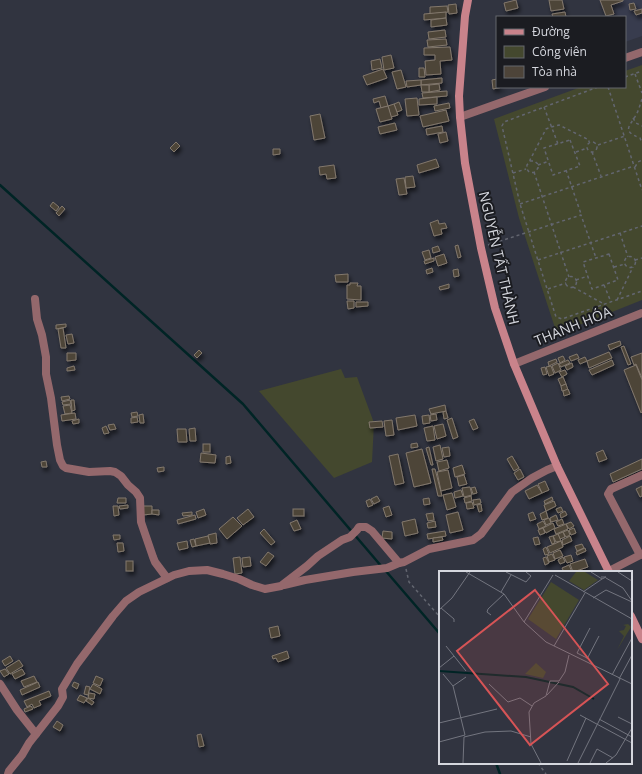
<svg xmlns="http://www.w3.org/2000/svg" width="642" height="774" viewBox="0 0 642 774" font-family="'Open Sans',sans-serif">
  <style>
    .built { fill: #383c4e }
    .green { fill: #44482e }
    .lines { fill: none; stroke-linecap: round; stroke-linejoin: round }
    .stream { stroke: #002425; stroke-width: 2.5 }
    .building { fill: #4d4439; stroke: #82786c; filter: url(#shadow) }
    .path { stroke: #636670; stroke-width: 1.5; stroke-dasharray: 3 3; stroke-linecap: butt }
    .minor { stroke: #94686c; stroke-width: 8 }
    .secondary { stroke: #c9838b; stroke-width: 8 }
    .labels { text-anchor: middle; stroke-width: 4; stroke-linejoin: round; paint-order: stroke }
    .street-label { font-size: 14px; fill: #d5d7de; stroke: #1b1c21 }
    .inset-river { fill: none; stroke: #002425; stroke-width: 2 }
    .inset-road { fill: none; stroke: #73757f; stroke-width: 1 }
    .view { fill: #d65456; fill-opacity: 0.15; stroke: #d65456; stroke-width: 2 }
    .inset-edge { fill: none; stroke: #d5d7de; stroke-width: 2 }
  </style>
  <defs>
    <filter id="shadow"><feDropShadow dx="2" dy="3.5" stdDeviation="2" flood-color="#0009"/></filter>
  </defs>
  <rect width="100%" height="100%" fill="#313440"/>
  <path class="built" d="M 599,0 L 642,0 L 642,36 L 625,42 L 625,17 L 606,17 Z"/>
  <g class="green">
    <path d="M 642,65 L 642,300 L 557,334 L 519,218 L 494,119 L 581,87 L 625,87 L 625,71 Z"/>
    <path d="M 341,369 L 345,378 L 357,377 L 374,423 L 372,462 L 334,478 L 259,391 Z"/>
  </g>
  <g class="lines">
    <g class="stream">
      <path d="M 0,185 L 243,404 L 382,567"/>
      <path d="M 385,570 L 440,634"/>
      <path d="M 496,763 L 500,774"/>
    </g>
  </g>
  <g class="building">
    <path d="M 516,0 L 518,8 L 506,11 L 504,3 Z"/>
    <path d="M 549,0 L 562,0 L 564,9 L 551,11 Z"/>
    <path d="M 600,0 L 623,0 L 623,1 L 611,5 L 614,14 L 606,16 Z"/>
    <path d="M 634,3 L 636,9 L 630,10 L 629,4 Z"/>
    <path d="M 456,4 L 457,13 L 449,14 L 448,5 Z"/>
    <path d="M 447,6 L 448,12 L 430,14 L 430,7 Z"/>
    <path d="M 642,9 L 642,13 L 636,15 L 634,11 Z"/>
    <path d="M 446,12 L 446,18 L 424,20 L 424,14 Z"/>
    <path d="M 565,12 L 566,17 L 553,17 L 552,14 Z"/>
    <path d="M 446,18 L 447,25 L 431,27 L 431,20 Z"/>
    <path d="M 445,30 L 446,37 L 429,39 L 428,32 Z"/>
    <path d="M 446,39 L 447,45 L 428,47 L 427,40 Z"/>
    <path d="M 450,47 L 452,60 L 440,61 L 441,74 L 426,75 L 425,61 L 435,60 L 435,55 L 424,55 L 424,48 Z"/>
    <path d="M 391,55 L 394,68 L 384,70 L 382,57 Z"/>
    <path d="M 380,59 L 382,68 L 372,70 L 371,61 Z"/>
    <path d="M 419,68 L 424,68 L 425,77 L 419,77 Z"/>
    <path d="M 383,69 L 387,78 L 367,85 L 363,76 Z"/>
    <path d="M 401,70 L 406,87 L 397,89 L 392,72 Z"/>
    <path d="M 442,78 L 442,83 L 421,85 L 421,80 Z"/>
    <path d="M 497,79 L 497,87 L 503,87 L 493,89 L 492,80 Z"/>
    <path d="M 421,80 L 421,85 L 407,87 L 406,81 Z"/>
    <path d="M 439,84 L 440,90 L 429,92 L 429,85 Z"/>
    <path d="M 421,85 L 429,85 L 429,92 L 422,92 Z"/>
    <path d="M 447,91 L 447,96 L 423,98 L 422,93 Z"/>
    <path d="M 385,96 L 388,106 L 381,108 L 379,101 L 374,103 L 373,99 Z"/>
    <path d="M 437,97 L 437,104 L 419,105 L 419,99 Z"/>
    <path d="M 417,98 L 419,115 L 407,116 L 405,99 Z"/>
    <path d="M 399,102 L 402,110 L 397,112 L 394,104 Z"/>
    <path d="M 449,103 L 450,108 L 435,111 L 434,106 Z"/>
    <path d="M 394,104 L 398,115 L 391,117 L 388,106 Z"/>
    <path d="M 388,106 L 392,119 L 380,122 L 376,109 Z"/>
    <path d="M 446,110 L 449,121 L 423,127 L 420,116 Z"/>
    <path d="M 320,114 L 325,138 L 314,140 L 310,116 Z"/>
    <path d="M 395,123 L 397,130 L 380,134 L 378,127 Z"/>
    <path d="M 442,126 L 443,132 L 427,135 L 426,129 Z"/>
    <path d="M 446,132 L 448,141 L 440,143 L 438,134 Z"/>
    <path d="M 176,142 L 180,146 L 174,152 L 170,148 Z"/>
    <path d="M 273,149 L 280,149 L 280,154 L 273,155 Z"/>
    <path d="M 436,159 L 439,167 L 419,173 L 417,165 Z"/>
    <path d="M 334,165 L 336,178 L 327,179 L 326,174 L 320,175 L 319,167 Z"/>
    <path d="M 413,176 L 415,187 L 406,188 L 405,177 Z"/>
    <path d="M 404,178 L 407,194 L 399,195 L 396,179 Z"/>
    <path d="M 53,202 L 59,207 L 56,211 L 50,206 Z"/>
    <path d="M 62,206 L 65,209 L 59,216 L 56,213 Z"/>
    <path d="M 438,220 L 439,224 L 445,223 L 447,228 L 441,229 L 442,234 L 434,236 L 430,223 Z"/>
    <path d="M 458,245 L 461,257 L 458,258 L 455,246 Z"/>
    <path d="M 438,246 L 440,251 L 433,253 L 432,248 Z"/>
    <path d="M 429,250 L 431,258 L 425,260 L 422,252 Z"/>
    <path d="M 444,254 L 447,263 L 438,266 L 435,257 Z"/>
    <path d="M 434,258 L 434,261 L 425,264 L 424,261 Z"/>
    <path d="M 432,268 L 433,272 L 427,274 L 426,270 Z"/>
    <path d="M 458,269 L 459,276 L 454,277 L 453,270 Z"/>
    <path d="M 348,274 L 348,282 L 336,282 L 335,275 Z"/>
    <path d="M 350,283 L 358,283 L 357,286 L 361,286 L 361,300 L 347,299 L 347,285 L 350,285 Z"/>
    <path d="M 449,284 L 449,288 L 440,290 L 439,287 Z"/>
    <path d="M 347,301 L 354,301 L 354,308 L 348,309 Z"/>
    <path d="M 356,302 L 368,302 L 368,306 L 356,307 Z"/>
    <path d="M 66,324 L 66,327 L 56,329 L 56,325 Z"/>
    <path d="M 63,328 L 66,348 L 61,348 L 58,329 Z"/>
    <path d="M 72,334 L 74,343 L 68,344 L 66,335 Z"/>
    <path d="M 620,341 L 621,345 L 610,350 L 608,345 Z"/>
    <path d="M 624,346 L 631,364 L 628,365 L 621,347 Z"/>
    <path d="M 199,350 L 202,353 L 197,358 L 194,355 Z"/>
    <path d="M 609,352 L 612,358 L 589,368 L 587,361 Z"/>
    <path d="M 67,353 L 76,353 L 76,360 L 67,361 Z"/>
    <path d="M 642,353 L 642,378 L 636,364 L 634,365 L 631,357 Z"/>
    <path d="M 577,354 L 579,358 L 571,361 L 569,357 Z"/>
    <path d="M 563,356 L 565,360 L 560,363 L 558,358 Z"/>
    <path d="M 585,357 L 587,361 L 580,364 L 578,360 Z"/>
    <path d="M 556,359 L 557,362 L 549,366 L 548,362 Z"/>
    <path d="M 568,360 L 570,363 L 561,367 L 559,364 Z"/>
    <path d="M 612,360 L 614,365 L 592,375 L 589,370 Z"/>
    <path d="M 558,363 L 561,370 L 555,373 L 552,366 Z"/>
    <path d="M 572,363 L 573,367 L 567,370 L 565,366 Z"/>
    <path d="M 636,365 L 642,380 L 642,412 L 641,413 L 624,370 Z"/>
    <path d="M 74,366 L 75,370 L 67,371 L 67,368 Z"/>
    <path d="M 551,366 L 554,374 L 549,376 L 546,367 Z"/>
    <path d="M 545,367 L 547,374 L 543,375 L 541,368 Z"/>
    <path d="M 565,370 L 567,374 L 562,377 L 559,372 Z"/>
    <path d="M 563,377 L 566,384 L 561,386 L 558,379 Z"/>
    <path d="M 566,384 L 568,390 L 562,391 L 561,386 Z"/>
    <path d="M 568,389 L 570,394 L 564,396 L 563,391 Z"/>
    <path d="M 69,396 L 70,399 L 62,401 L 61,397 Z"/>
    <path d="M 70,400 L 71,404 L 63,405 L 62,402 Z"/>
    <path d="M 71,400 L 74,400 L 75,410 L 72,411 Z"/>
    <path d="M 70,405 L 72,413 L 65,414 L 63,406 Z"/>
    <path d="M 445,405 L 446,411 L 431,414 L 429,409 Z"/>
    <path d="M 446,411 L 448,418 L 444,419 L 443,412 Z"/>
    <path d="M 137,412 L 138,416 L 132,417 L 131,413 Z"/>
    <path d="M 75,413 L 76,419 L 62,421 L 61,415 Z"/>
    <path d="M 143,414 L 144,423 L 140,423 L 139,415 Z"/>
    <path d="M 436,414 L 437,420 L 431,421 L 430,415 Z"/>
    <path d="M 415,415 L 417,426 L 398,430 L 396,418 Z"/>
    <path d="M 429,415 L 430,423 L 423,424 L 422,416 Z"/>
    <path d="M 137,417 L 138,422 L 131,423 L 131,418 Z"/>
    <path d="M 452,418 L 458,437 L 453,439 L 447,420 Z"/>
    <path d="M 79,419 L 79,423 L 73,424 L 72,421 Z"/>
    <path d="M 474,419 L 478,428 L 473,430 L 469,421 Z"/>
    <path d="M 392,420 L 394,435 L 386,436 L 384,421 Z"/>
    <path d="M 382,421 L 383,427 L 370,428 L 369,422 Z"/>
    <path d="M 114,424 L 116,429 L 110,430 L 108,425 Z"/>
    <path d="M 443,424 L 446,436 L 437,439 L 434,426 Z"/>
    <path d="M 106,426 L 109,433 L 104,434 L 102,428 Z"/>
    <path d="M 433,426 L 435,440 L 427,441 L 424,428 Z"/>
    <path d="M 195,428 L 196,441 L 190,441 L 189,429 Z"/>
    <path d="M 177,429 L 186,429 L 187,442 L 178,442 Z"/>
    <path d="M 417,443 L 418,447 L 411,448 L 411,444 Z"/>
    <rect x="203" y="444" width="7" height="8"/>
    <path d="M 440,445 L 443,459 L 436,461 L 433,447 Z"/>
    <path d="M 429,447 L 433,465 L 431,465 L 426,448 Z"/>
    <path d="M 449,447 L 450,456 L 444,457 L 442,448 Z"/>
    <path d="M 422,449 L 431,483 L 414,487 L 406,453 Z"/>
    <path d="M 603,450 L 607,459 L 599,462 L 596,453 Z"/>
    <path d="M 201,453 L 216,455 L 215,463 L 200,462 Z"/>
    <path d="M 398,454 L 404,483 L 395,485 L 389,456 Z"/>
    <path d="M 230,456 L 231,463 L 226,464 L 226,457 Z"/>
    <path d="M 512,456 L 519,468 L 514,471 L 507,459 Z"/>
    <path d="M 642,459 L 642,469 L 613,482 L 610,474 Z"/>
    <path d="M 447,460 L 449,468 L 439,471 L 437,462 Z"/>
    <path d="M 46,461 L 47,467 L 42,467 L 41,462 Z"/>
    <path d="M 462,465 L 465,474 L 455,477 L 453,468 Z"/>
    <path d="M 164,467 L 164,471 L 158,472 L 157,468 Z"/>
    <path d="M 432,469 L 435,469 L 442,496 L 438,496 Z"/>
    <path d="M 520,469 L 524,477 L 518,480 L 514,473 Z"/>
    <path d="M 448,470 L 452,488 L 441,491 L 437,472 Z"/>
    <path d="M 464,475 L 467,484 L 459,486 L 457,477 Z"/>
    <path d="M 545,481 L 549,490 L 542,493 L 538,484 Z"/>
    <path d="M 537,485 L 542,493 L 529,499 L 525,491 Z"/>
    <path d="M 642,486 L 642,496 L 640,497 L 636,489 Z"/>
    <path d="M 470,487 L 472,495 L 464,497 L 462,488 Z"/>
    <path d="M 475,487 L 477,493 L 473,494 L 471,488 Z"/>
    <path d="M 461,490 L 463,496 L 455,498 L 454,492 Z"/>
    <path d="M 452,493 L 456,507 L 447,510 L 443,495 Z"/>
    <path d="M 377,496 L 380,501 L 374,504 L 371,499 Z"/>
    <path d="M 471,496 L 472,501 L 465,503 L 464,498 Z"/>
    <path d="M 552,497 L 553,500 L 545,504 L 544,501 Z"/>
    <path d="M 118,498 L 126,498 L 126,503 L 117,503 Z"/>
    <path d="M 429,498 L 430,504 L 424,505 L 423,499 Z"/>
    <path d="M 370,499 L 373,505 L 368,507 L 366,501 Z"/>
    <path d="M 480,499 L 481,503 L 474,505 L 473,500 Z"/>
    <path d="M 554,501 L 556,506 L 546,511 L 544,505 Z"/>
    <path d="M 472,502 L 474,508 L 467,509 L 466,503 Z"/>
    <path d="M 481,504 L 482,511 L 479,512 L 477,505 Z"/>
    <path d="M 128,505 L 128,508 L 120,509 L 119,506 Z"/>
    <path d="M 113,506 L 118,506 L 119,515 L 114,516 Z"/>
    <path d="M 143,506 L 152,506 L 152,514 L 143,515 Z"/>
    <path d="M 389,506 L 392,515 L 386,517 L 383,508 Z"/>
    <path d="M 561,507 L 563,511 L 558,513 L 556,509 Z"/>
    <path d="M 204,509 L 206,515 L 198,518 L 196,512 Z"/>
    <path d="M 248,509 L 254,517 L 243,525 L 237,518 Z"/>
    <rect x="293" y="509" width="11" height="7"/>
    <path d="M 152,510 L 159,510 L 159,515 L 152,514 Z"/>
    <path d="M 546,511 L 548,518 L 542,520 L 540,514 Z"/>
    <path d="M 565,511 L 567,515 L 561,518 L 560,514 Z"/>
    <path d="M 192,512 L 192,515 L 183,516 L 182,513 Z"/>
    <path d="M 458,512 L 463,530 L 450,533 L 446,515 Z"/>
    <path d="M 533,512 L 536,519 L 530,521 L 528,514 Z"/>
    <path d="M 433,513 L 434,520 L 428,521 L 426,514 Z"/>
    <path d="M 195,515 L 196,519 L 178,524 L 177,520 Z"/>
    <path d="M 556,515 L 558,520 L 551,522 L 550,518 Z"/>
    <path d="M 233,517 L 242,526 L 227,539 L 219,529 Z"/>
    <path d="M 549,518 L 551,523 L 546,525 L 544,520 Z"/>
    <path d="M 415,519 L 418,533 L 405,536 L 402,522 Z"/>
    <path d="M 562,519 L 564,524 L 558,526 L 556,522 Z"/>
    <path d="M 297,520 L 301,529 L 294,531 L 290,523 Z"/>
    <path d="M 435,521 L 436,527 L 428,528 L 427,523 Z"/>
    <path d="M 543,521 L 546,526 L 539,529 L 537,524 Z"/>
    <path d="M 571,522 L 574,526 L 569,529 L 566,524 Z"/>
    <path d="M 553,523 L 555,528 L 546,533 L 543,528 Z"/>
    <path d="M 566,524 L 568,529 L 556,534 L 554,529 Z"/>
    <path d="M 543,528 L 545,533 L 540,535 L 538,530 Z"/>
    <path d="M 574,528 L 576,533 L 571,535 L 569,530 Z"/>
    <path d="M 264,529 L 275,542 L 271,545 L 260,533 Z"/>
    <path d="M 568,530 L 570,535 L 566,537 L 563,532 Z"/>
    <path d="M 383,531 L 392,532 L 392,539 L 382,538 Z"/>
    <path d="M 445,531 L 446,536 L 428,539 L 427,534 Z"/>
    <path d="M 563,532 L 565,537 L 560,539 L 558,534 Z"/>
    <path d="M 216,533 L 217,543 L 210,544 L 208,535 Z"/>
    <path d="M 558,534 L 561,541 L 556,542 L 553,536 Z"/>
    <path d="M 113,535 L 120,535 L 120,539 L 114,540 Z"/>
    <path d="M 208,536 L 210,543 L 196,546 L 195,539 Z"/>
    <path d="M 553,536 L 555,543 L 552,544 L 549,537 Z"/>
    <path d="M 570,536 L 572,541 L 563,545 L 562,540 Z"/>
    <path d="M 442,537 L 443,540 L 433,542 L 433,538 Z"/>
    <path d="M 538,537 L 540,544 L 535,545 L 533,538 Z"/>
    <path d="M 194,539 L 196,546 L 192,547 L 190,540 Z"/>
    <path d="M 187,541 L 188,548 L 179,550 L 177,543 Z"/>
    <path d="M 561,541 L 563,547 L 550,553 L 547,547 Z"/>
    <path d="M 117,543 L 123,543 L 124,551 L 118,552 Z"/>
    <path d="M 582,544 L 584,548 L 577,551 L 575,546 Z"/>
    <path d="M 546,547 L 549,554 L 545,555 L 543,549 Z"/>
    <path d="M 585,548 L 586,551 L 577,555 L 576,552 Z"/>
    <path d="M 560,550 L 563,556 L 555,559 L 553,553 Z"/>
    <path d="M 268,552 L 274,556 L 266,566 L 260,562 Z"/>
    <path d="M 552,554 L 555,560 L 549,562 L 547,556 Z"/>
    <path d="M 571,555 L 573,561 L 567,563 L 564,557 Z"/>
    <path d="M 240,557 L 242,573 L 235,574 L 233,558 Z"/>
    <path d="M 250,557 L 251,566 L 243,567 L 242,558 Z"/>
    <path d="M 546,557 L 549,563 L 545,565 L 543,558 Z"/>
    <path d="M 563,557 L 565,562 L 560,564 L 558,560 Z"/>
    <path d="M 585,559 L 588,567 L 573,572 L 570,564 Z"/>
    <rect x="126" y="561" width="7" height="10"/>
    <path d="M 569,565 L 572,572 L 564,572 L 562,568 Z"/>
    <path d="M 278,626 L 280,636 L 271,638 L 269,628 Z"/>
    <path d="M 287,651 L 289,658 L 278,662 L 276,658 L 273,659 L 272,656 Z"/>
    <path d="M 10,656 L 13,661 L 5,666 L 2,661 Z"/>
    <path d="M 19,660 L 23,666 L 10,674 L 6,668 Z"/>
    <path d="M 5,669 L 9,674 L 4,677 L 0,671 Z"/>
    <path d="M 22,669 L 25,674 L 15,679 L 12,674 Z"/>
    <path d="M 34,676 L 37,682 L 24,687 L 21,681 Z"/>
    <path d="M 96,676 L 103,679 L 100,686 L 93,683 Z"/>
    <path d="M 38,682 L 40,687 L 22,695 L 20,690 Z"/>
    <path d="M 74,682 L 79,684 L 77,689 L 72,686 Z"/>
    <path d="M 93,684 L 102,689 L 100,694 L 90,689 Z"/>
    <path d="M 86,686 L 90,687 L 88,695 L 84,694 Z"/>
    <path d="M 49,691 L 51,696 L 39,701 L 41,705 L 34,708 L 32,704 L 27,707 L 24,701 Z"/>
    <path d="M 89,693 L 95,694 L 94,699 L 88,698 Z"/>
    <path d="M 80,695 L 87,698 L 84,703 L 77,700 Z"/>
    <path d="M 88,698 L 94,702 L 92,705 L 86,701 Z"/>
    <path d="M 31,706 L 33,709 L 25,712 L 24,709 Z"/>
    <path d="M 57,721 L 63,725 L 60,731 L 53,727 Z"/>
    <path d="M 201,734 L 204,746 L 199,747 L 197,735 Z"/>
  </g>
  <g class="lines">
    <g class="path">
      <path d="M 635,74 L 642,93"/>
      <path d="M 625,77 L 642,71"/>
      <path d="M 598,87 L 504,122 L 502,126 L 520,204 L 556,317 L 562,319 L 642,291"/>
      <path d="M 608,87 L 642,190"/>
      <path d="M 642,99 C 640,104 639,110 636,115 C 630,126 621,131 640,138 L 642,143"/>
      <path d="M 544,107 L 558,144"/>
      <path d="M 633,118 L 636,123 L 642,126"/>
      <path d="M 570,140 L 580,166 L 553,175 L 544,148 Z"/>
      <circle cx="592" cy="147" r="5"/>
      <path d="M 598,145 L 625,136"/>
      <path d="M 576,152 L 587,148"/>
      <path d="M 592,152 L 601,176"/>
      <path d="M 530,161 L 534,161 L 538,164 L 538,168 L 535,172 C 530,174 526,171 527,165 L 530,161 L 530,160 L 546,129 L 551,127 L 559,125 L 589,140 L 589,142"/>
      <path d="M 538,165 L 549,161"/>
      <path d="M 635,167 L 638,162 L 642,160"/>
      <path d="M 566,170 L 581,214"/>
      <path d="M 534,172 L 569,277"/>
      <path d="M 513,173 L 526,169"/>
      <path d="M 520,204 L 634,166"/>
      <path d="M 620,233 L 628,257"/>
      <path d="M 488,245 L 581,215 L 596,258"/>
      <path d="M 609,254 L 618,280 L 592,289 L 583,262 Z"/>
      <circle cx="630" cy="262" r="5.5"/>
      <path d="M 538,260 L 642,226"/>
      <path d="M 635,260 L 642,258"/>
      <path d="M 614,267 L 625,264"/>
      <circle cx="571" cy="282" r="5.5"/>
      <path d="M 576,280 L 588,276"/>
      <path d="M 604,285 L 611,302"/>
      <path d="M 573,287 L 604,304"/>
      <path d="M 548,289 L 566,283"/>
      <path d="M 617,300 L 633,267"/>
      <path d="M 406,569 L 409,582 L 440,617"/>
      <path d="M 538,763 L 546,774"/>
    </g>
    <g class="minor">
      <path d="M 625,58 L 642,52"/>
      <path d="M 460,117 L 545,87"/>
      <path d="M 35,299 L 37,319 L 42,335 L 46,357 L 46,374 L 51,398 L 57,445 L 60,460 L 63,466 L 66,468 L 89,472 L 110,471 L 115,472 L 121,476 L 128,485 L 136,492 L 140,498 L 141,522 L 153,557 L 155,562 L 167,578"/>
      <path d="M 514,364 L 642,313"/>
      <path d="M 640,555 L 608,494 L 611,489 L 642,475"/>
      <path d="M 609,571 L 642,554"/>
      <path d="M 284,585 L 305,580 L 353,572 L 387,568 L 399,563"/>
      <path d="M 0,684 L 17,710 L 36,734"/>
      <path d="M 8,774 L 9,771 L 22,755 L 29,743 L 58,706 L 63,697 L 62,689 L 77,664 L 113,616 L 126,601 L 139,592 L 174,575 L 189,571 L 207,570 L 223,574 L 239,579 L 252,585 L 265,589 L 281,586 L 307,566 L 318,556 L 342,540 L 350,537 L 357,530 L 359,527 L 366,527 L 372,531 L 399,563 L 404,562 L 429,549 L 473,540 L 481,534 L 512,492 L 532,478 L 547,470 L 557,466"/>
    </g>
    <g class="secondary">
      <path d="M 468,0 L 465,16 L 459,96 L 460,117 L 465,163 L 481,248 L 495,308 L 514,364 L 557,466 L 609,572"/>
      <path d="M 631,616 L 642,639"/>
    </g>
  </g>
  <g class="labels">
    <g class="street-label">
      <text transform="translate(499 258) rotate(77)" y="5">NGUYỄN TẤT THÀNH</text>
      <text transform="translate(573 326) rotate(-22)" y="5">THANH HÓA</text>
    </g>
  </g>
  <g transform="translate(439 571)">
    <rect width="193" height="193" fill="#313440"/>
    <path d="M 137,1 L 146,1 L 159,9 L 145,19 L 130,10 ZM 112,11 L 140,29 L 117,68 L 89,48 ZM 189,53 L 192,56 L 178,79 L 185,65 L 180,60 L 185,59 L 187,55 L 184,54 ZM 97,92 L 107,101 L 104,107 L 86,103 Z" fill="#44482e"/>
    <path class="inset-river" d="M 0,100 L 87,106 L 134,116 L 155,128"/>
    <path class="inset-road" d="M 27,1 L 65,23 L 85,51 L 107,71 L 193,113M 67,1 L 87,11 L 92,5 L 87,1M 152,1 L 163,8 L 167,6 L 162,6M 179,1 L 193,10M 116,4 L 193,48M 167,7 L 184,17 L 193,30M 62,21 L 72,4M 144,21 L 163,8M 154,27 L 167,19 L 193,31M 2,37 L 15,48 L 15,51M 0,39 L 13,27 L 31,1M 52,44 L 48,41 L 49,38 L 65,23M 85,51 L 114,4M 7,75 L 27,100M 115,75 L 146,22M 148,87 L 138,82 L 151,57M 148,88 L 160,65M 0,97 L 15,85M 173,104 L 193,67M 180,108 L 193,84M 50,113 L 69,131 L 81,127 L 93,135M 14,115 L 27,106M 108,124 L 120,111M 141,144 L 193,172M 179,146 L 193,153M 160,148 L 193,166M 0,152 L 58,138M 0,171 L 26,164 L 14,115 L 4,103M 128,190 L 147,147M 24,192 L 25,166 L 46,161 L 72,160 L 92,166M 102,192 L 92,173 L 90,141 L 95,132 L 107,125 L 111,110 L 120,110 L 126,101 L 130,84M 139,192 L 181,108M 151,192 L 158,178 L 174,187M 167,192 L 177,184 L 193,157"/>
    <path class="view" d="M 96,19 L 169,113 L 91,174 L 18,80 Z"/>
    <rect width="193" height="193" class="inset-edge"/>
  </g>
  <rect x="496" y="16" width="130" height="72" fill="#1b1c21" stroke="#65676d"/>
  <rect x="504" y="29" width="20" height="6" fill="#c9838b" stroke="#65676d"/>
  <text x="532" y="36" font-size="12" fill="#d5d7de">Đường</text>
  <rect x="504" y="46" width="20" height="12" fill="#44482e" stroke="#65676d"/>
  <text x="532" y="56" font-size="12" fill="#d5d7de">Công viên</text>
  <rect x="504" y="66" width="20" height="12" fill="#4d4439" stroke="#65676d"/>
  <text x="532" y="76" font-size="12" fill="#d5d7de">Tòa nhà</text>
</svg>
